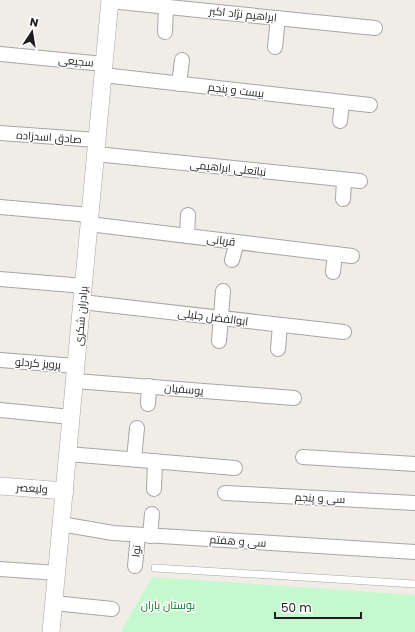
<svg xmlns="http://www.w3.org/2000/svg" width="415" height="632" viewBox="0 0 415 632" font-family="Poppins,Cairo,sans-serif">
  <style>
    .park { fill: #c5f8cf }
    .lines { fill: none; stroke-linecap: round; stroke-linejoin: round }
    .service-casing { stroke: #a6a6a6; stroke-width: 8 }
    .minor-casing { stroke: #a6a6a6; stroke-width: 16 }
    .tertiary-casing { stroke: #a6a6a6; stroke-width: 18 }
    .service { stroke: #fff; stroke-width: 7 }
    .minor { stroke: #fff; stroke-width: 14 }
    .tertiary { stroke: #fff; stroke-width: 17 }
    .labels { text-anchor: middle; stroke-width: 3; stroke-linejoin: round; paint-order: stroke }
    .street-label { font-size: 11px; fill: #1f1f1f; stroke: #fff }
    .park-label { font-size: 11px; fill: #107b25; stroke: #fff }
  </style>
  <rect width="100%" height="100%" fill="#f0ede6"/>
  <path class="park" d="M 152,577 L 415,595 L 415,632 L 121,632 Z"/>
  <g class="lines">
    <g class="service-casing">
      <path id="service" d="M 155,568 L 415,584"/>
    </g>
    <g class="minor-casing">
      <g id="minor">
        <path d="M 110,1 L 375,28"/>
        <path d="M 165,32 L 166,6"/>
        <path d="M 275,47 L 278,18"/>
        <path d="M 0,54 L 104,64"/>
        <path d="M 103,75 L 370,105"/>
        <path d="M 179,84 L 182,60"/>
        <path d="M 340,121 L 342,103"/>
        <path d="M 0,133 L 97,140"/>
        <path d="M 96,154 L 360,181"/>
        <path d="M 343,199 L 344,180"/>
        <path d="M 0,207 L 90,215"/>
        <path d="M 89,224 L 352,256"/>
        <path d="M 187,236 L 188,215"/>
        <path d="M 232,260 L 237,242"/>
        <path d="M 333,272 L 335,254"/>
        <path d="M 0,279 L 84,286"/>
        <path d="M 82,302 L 344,332"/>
        <path d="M 219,341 L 223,291"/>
        <path d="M 278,349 L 280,325"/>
        <path d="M 0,360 L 76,366"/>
        <path d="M 75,381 L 294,398"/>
        <path d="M 148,404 L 149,386"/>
        <path d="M 0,410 L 71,417"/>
        <path d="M 68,454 L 235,468"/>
        <path d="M 303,457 L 415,464"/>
        <path d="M 134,459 L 137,428"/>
        <path d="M 154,489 L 155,461"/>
        <path d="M 225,493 L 415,503"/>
        <path d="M 61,524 L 113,533 L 415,552"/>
        <path d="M 150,536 L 152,514"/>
        <path d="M 135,566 L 138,535"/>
        <path d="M 0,569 L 57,573"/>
        <path d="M 54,603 L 112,609"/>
      </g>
    </g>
    <g class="tertiary-casing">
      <g id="tertiary">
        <path d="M 0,486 L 65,491"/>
        <path d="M 51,632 L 110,0"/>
      </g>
    </g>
    <use href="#service" class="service"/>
    <use href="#minor" class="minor"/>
    <use href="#tertiary" class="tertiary"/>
  </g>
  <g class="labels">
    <g class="street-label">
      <text transform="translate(243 14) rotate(6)" y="4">ابراهیم نژاد اکبر</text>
      <text transform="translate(76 61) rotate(5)" y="4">سجیعی</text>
      <text transform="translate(236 90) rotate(7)" y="4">بیست و پنجم</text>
      <text transform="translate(49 137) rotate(4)" y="4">صادق اسدزاده</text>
      <text transform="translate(228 168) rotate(6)" y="4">نباتعلی ابراهیمی</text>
      <text transform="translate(221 240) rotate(7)" y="4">قربانی</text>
      <text transform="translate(81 316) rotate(-85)" y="4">برادران شکری</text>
      <text transform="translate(213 317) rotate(7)" y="4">ابوالفضل جلیلی</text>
      <text transform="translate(38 363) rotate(4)" y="4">پرویز کردلو</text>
      <text transform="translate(184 389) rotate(5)" y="4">یوسفیان</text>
      <text transform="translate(32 488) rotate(4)" y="4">ولیعصر</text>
      <text transform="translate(320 498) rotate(3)" y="4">سی و پنجم</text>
      <text transform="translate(238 541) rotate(4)" y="4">سی و هفتم</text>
      <text transform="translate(136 551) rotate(-85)" y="4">نوا</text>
    </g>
    <g class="park-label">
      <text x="168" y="609">بوستان باران</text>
    </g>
  </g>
  <g transform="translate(32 32) rotate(12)" stroke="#ffffff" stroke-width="3" paint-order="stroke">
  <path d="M0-3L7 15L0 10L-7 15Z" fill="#1f1f1f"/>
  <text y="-6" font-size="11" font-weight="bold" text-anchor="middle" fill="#1f1f1f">N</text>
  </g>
  <path d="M275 612v6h86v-6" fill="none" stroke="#1f1f1f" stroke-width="2"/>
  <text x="281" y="612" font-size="12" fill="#1f1f1f" stroke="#ffffff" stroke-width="3" paint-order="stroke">50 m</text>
</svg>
